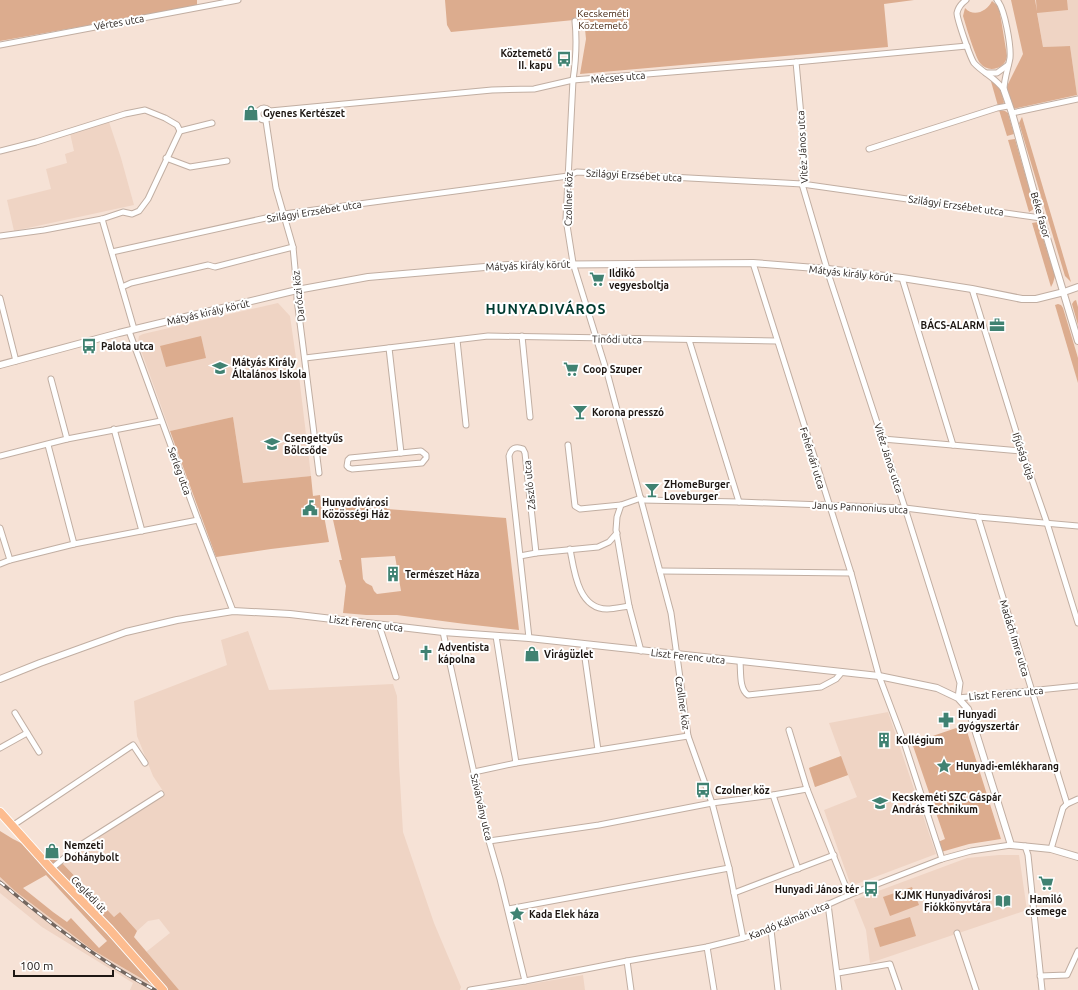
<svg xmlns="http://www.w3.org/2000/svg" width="1078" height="990" viewBox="0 0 1078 990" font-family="Ubuntu,sans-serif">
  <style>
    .built { fill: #efd4c4 }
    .green { fill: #dcac8e; fill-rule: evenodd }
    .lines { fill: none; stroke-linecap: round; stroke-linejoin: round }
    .minor-casing { stroke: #c1aea2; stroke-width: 7 }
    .tertiary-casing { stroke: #c1aea2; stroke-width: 8 }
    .primary-casing { stroke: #fff; stroke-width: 10 }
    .minor { stroke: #fff; stroke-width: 5 }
    .tertiary { stroke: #fff; stroke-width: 6 }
    .primary { stroke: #fdbc8f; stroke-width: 8 }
    .rail-casing { stroke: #736760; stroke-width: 3.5 }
    .rail { stroke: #fff; stroke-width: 2; stroke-dasharray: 6; stroke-linecap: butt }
    .labels { text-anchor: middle; stroke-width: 4; stroke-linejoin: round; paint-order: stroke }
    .park-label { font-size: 10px; fill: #462712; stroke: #fff }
    .street-label { font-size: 10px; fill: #1e1713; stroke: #fff }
    .poi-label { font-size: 10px; font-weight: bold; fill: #1e1713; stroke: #fff; text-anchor: start }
    .district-label { font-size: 14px; font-weight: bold; letter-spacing: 1px; fill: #003b30; stroke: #fff }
  </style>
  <rect width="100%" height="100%" fill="#f6e2d6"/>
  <g class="built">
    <path d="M 1035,0 L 1078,0 L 1078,95 L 1077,95 L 1070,46 L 1043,47 Z"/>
    <path d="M 109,122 L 121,158 L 134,205 L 14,231 L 7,200 L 51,189 L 46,169 L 67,163 L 65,154 L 74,151 L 70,133 Z"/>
    <path d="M 278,303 L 290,316 L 297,365 L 293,366 L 295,376 L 299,376 L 311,476 L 243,483 L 233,417 L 170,431 L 138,342 L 139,336 L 143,334 Z"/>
    <path d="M 248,631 L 269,690 L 393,684 L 397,696 L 399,764 L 403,832 L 434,923 L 461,987 L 460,990 L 179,990 L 146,952 L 170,933 L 159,919 L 148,921 L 137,931 L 120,912 L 114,917 L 63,864 L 85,845 L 165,794 L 153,776 L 137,736 L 134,701 L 227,665 L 221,640 Z"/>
    <path d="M 888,712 L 936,854 L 851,886 L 824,810 L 857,797 L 848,775 L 815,787 L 809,768 L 841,756 L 829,723 Z"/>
    <path d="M 999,855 L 1019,855 L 1027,910 L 870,963 L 866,930 L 854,900 L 967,858 Z"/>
    <path d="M 0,877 L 15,891 L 91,949 L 161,990 L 130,990 L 133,983 L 42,927 L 0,893 Z"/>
    <path d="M 583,975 L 585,990 L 494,990 Z"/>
  </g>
  <g class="green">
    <path d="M 0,0 L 197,0 L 197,6 L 0,41 Z"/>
    <path d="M 445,0 L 914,0 L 884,4 L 888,47 L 580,74 L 586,39 L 584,19 L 451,32 L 447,25 Z"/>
    <path d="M 1011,0 L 1035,0 L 1037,11 L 1036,0 L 1067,0 L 1068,10 L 1037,13 L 1043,47 L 1070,46 L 1077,95 L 1013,109 L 1006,88 L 1023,54 Z"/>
    <path d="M 992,1 L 999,7 L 1007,56 C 1006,62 1003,66 997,68 C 991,70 985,69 980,63 C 975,56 966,26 963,16 L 965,8 C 974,18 987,11 992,1 Z"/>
    <path d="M 990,78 L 1000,87 L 1004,102 L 1003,104 L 998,106 Z"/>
    <path d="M 999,110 L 1005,111 L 1008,113 L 1014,134 L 1007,136 Z"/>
    <path d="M 1022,117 L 1071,282 L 1065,276 L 1019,123 Z"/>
    <path d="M 1015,139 L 1034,205 L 1034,209 L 1029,212 L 1008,140 Z"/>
    <path d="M 1038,222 L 1055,276 L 1053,283 L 1051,287 L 1032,223 Z"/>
    <path d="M 1076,300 L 1078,307 L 1078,325 L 1072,304 L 1074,301 Z"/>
    <path d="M 1058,304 L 1061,305 L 1063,308 L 1078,358 L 1078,383 L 1055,305 Z"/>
    <path d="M 201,336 L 206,358 L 166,367 L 160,346 Z"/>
    <path d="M 233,417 L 243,483 L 311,476 L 313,496 L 320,495 L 329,542 L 271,549 L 216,557 L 170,431 Z"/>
    <path d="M 329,502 L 385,504 L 387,509 L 506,518 L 519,630 L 465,624 L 397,615 L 366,615 L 343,613 L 346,586 L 339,560 L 342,560 ZM 395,556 L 401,591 L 377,594 L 374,591 L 372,586 L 366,583 L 363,579 L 361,558 Z"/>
    <path d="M 965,725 L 1001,839 L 969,844 L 941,852 L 938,842 L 945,839 L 912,743 Z"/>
    <path d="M 841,756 L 848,775 L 815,787 L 809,768 Z"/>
    <path d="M 0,831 L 13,839 L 63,864 L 114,917 L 120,912 L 137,931 L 134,937 L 179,990 L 161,990 L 91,949 L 15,891 L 0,877 ZM 46,875 L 107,941 L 99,948 L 71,918 L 67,922 L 53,912 L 23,888 Z"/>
    <path d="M 912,887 L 919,905 L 890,916 L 883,897 Z"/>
    <path d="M 910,917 L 916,936 L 880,947 L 874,928 Z"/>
  </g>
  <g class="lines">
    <g class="minor-casing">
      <g id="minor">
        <path d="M 966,0 C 962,3 958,8 957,13 C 957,19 970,57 974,63 C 983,73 996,78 1004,90"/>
        <path d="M 997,0 C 1005,9 1011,46 1010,58 C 1008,69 1004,79 1004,90"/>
        <path d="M 575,21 C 577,41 576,60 573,80 L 566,219 L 573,263 L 608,376 L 671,613 L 688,736 L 712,803 L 729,868 L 743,938"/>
        <path d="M 0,45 L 238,0"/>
        <path d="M 796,62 L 804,148 L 802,184 L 830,279 L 905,508 L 960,683 L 958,698 L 1078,686"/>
        <path d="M 986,73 L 997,73 L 1008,65"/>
        <circle cx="264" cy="114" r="6"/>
        <path d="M 270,111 L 492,90 L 534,89 L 573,80 L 796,62 L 967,46"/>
        <path d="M 1012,113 L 1078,99"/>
        <path d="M 266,121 L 276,188 L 293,247 L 297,290 L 297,299 L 319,473"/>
        <path d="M 180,131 L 212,123"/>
        <path d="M 869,149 L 997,108 L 1008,106"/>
        <path d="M 0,151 L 36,142 L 125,114 L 145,110 L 165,118 L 177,125 L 180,131"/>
        <path d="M 166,158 L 190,167 L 227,161"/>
        <path d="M 102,219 L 134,329"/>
        <path d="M 0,236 L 44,230 L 102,219 L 123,212 L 132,214 L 139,211 L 148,199 L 180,131"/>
        <path d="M 112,252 L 284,214 L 568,176 L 577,172 L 802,184 L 1041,218"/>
        <path d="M 753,263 L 851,573 L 879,676 L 905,745 L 942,859"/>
        <path d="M 902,278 L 953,445"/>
        <path d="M 122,287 L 131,283 L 208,265 L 215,267 L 293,247"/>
        <path d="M 972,289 L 1022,451 L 1047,523 L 1078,623"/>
        <path d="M 0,298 L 16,361"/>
        <path d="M 129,331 L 198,520 L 233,611"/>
        <path d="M 522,336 L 530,417"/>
        <path d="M 457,340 L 466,425"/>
        <path d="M 689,340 L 739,502"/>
        <path d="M 389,348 L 401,453"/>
        <path d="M 305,358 L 488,336 L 777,341"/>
        <path d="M 51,379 L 67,439"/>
        <path d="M 114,429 L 142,531"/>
        <path d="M 883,439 L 1022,451"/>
        <path d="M 48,445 L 74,544"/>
        <path d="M 568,445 L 575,506 L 580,509 L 621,505 L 641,498"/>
        <path d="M 421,451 L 426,455 L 426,458 L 422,463 L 352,469 L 349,468 L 347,466 L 348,460 L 350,458 Z"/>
        <path d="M 0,456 L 67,439 L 161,421"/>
        <path d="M 642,500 L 739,502 L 905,508 L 978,517 L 1078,526"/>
        <path d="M 621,505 L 617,517 L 616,530 L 629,606 L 641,651"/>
        <path d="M 978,517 L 1067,804"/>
        <path d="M 0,528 L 10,560"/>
        <path d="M 570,549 C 574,570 578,609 607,609 C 614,609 622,607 629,606"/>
        <path d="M 536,553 L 598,547 L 609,542 L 617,533"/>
        <path d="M 520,556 L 536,553 L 525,453 L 523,449 C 516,446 511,448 509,456 L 529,638"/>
        <path d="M 0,564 L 10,560 L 74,544 L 198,520"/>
        <path d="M 660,571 L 851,573"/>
        <path d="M 379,625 L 396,677"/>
        <path d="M 443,632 L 489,841 L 500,879 L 525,981"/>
        <path d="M 496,636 L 516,763"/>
        <path d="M 583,644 L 598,750"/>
        <path d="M 740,662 C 741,672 739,689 748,695 L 821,687 L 836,679 L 842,672"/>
        <path d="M 15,713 L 39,752"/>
        <path d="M 789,730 L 807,789 L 849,895"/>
        <path d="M 0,748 L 27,733"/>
        <path d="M 474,772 L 516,763 L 688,736"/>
        <path d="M 773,795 L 798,869"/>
        <path d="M 12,826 L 133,745 L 145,763"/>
        <path d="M 489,841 L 599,825 L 712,803 L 773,795 L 807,789"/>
        <path d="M 1025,846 L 1028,855 L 1042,990"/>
        <path d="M 1051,849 L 1063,808 L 1067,804 L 1078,799"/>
        <path d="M 51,869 L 79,846 L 161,794"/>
        <path d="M 734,893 L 834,855"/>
        <path d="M 828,904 L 839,990"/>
        <path d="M 508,909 L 729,868"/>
        <path d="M 771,930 L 778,990"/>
        <path d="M 957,933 L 976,990"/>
        <path d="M 707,947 L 714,990"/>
        <path d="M 627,961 L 631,990"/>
        <path d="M 838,973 L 890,964 L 899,990"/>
        <path d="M 1040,976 L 1067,975 L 1078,951"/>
        <path d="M 470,990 L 525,981 L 627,961 L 707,947 L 743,938 L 771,930 L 849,895 L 942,859 L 971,851 L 1011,845"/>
      </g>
    </g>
    <g class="tertiary-casing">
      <g id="tertiary">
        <path d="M 1004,90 L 1012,113 L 1041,218 L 1078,341"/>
        <path d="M 0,365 L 119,333 L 297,290 L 368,277 L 508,265 L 753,263 L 828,269 L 902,278 L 972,289 L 1022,299 L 1036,299 L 1064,292 L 1078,287"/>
        <path d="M 0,679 L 40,663 L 126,632 L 177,620 L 233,611 L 290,614 L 443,632 L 529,638 L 879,676 L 937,688 L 958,698 L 968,709 L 973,723 L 1011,845 L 1051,849 L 1078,857"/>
      </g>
    </g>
    <g class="primary-casing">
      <path id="primary" d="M 0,812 L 51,869 L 110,930 L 163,990"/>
    </g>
    <use href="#minor" class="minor"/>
    <use href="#tertiary" class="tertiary"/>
    <use href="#primary" class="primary"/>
    <g class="rail-casing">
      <path id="rail" d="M 0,882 C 48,922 99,961 155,990"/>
    </g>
    <use href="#rail" class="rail"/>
  </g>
  <defs>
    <g id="bus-bare" transform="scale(1.2)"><path d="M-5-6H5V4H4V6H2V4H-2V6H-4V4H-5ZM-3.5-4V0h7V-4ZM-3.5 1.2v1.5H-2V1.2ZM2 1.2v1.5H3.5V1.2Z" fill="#408272" stroke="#fff" stroke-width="2.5" paint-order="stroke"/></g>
    <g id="shop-bare" transform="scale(1.2)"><path d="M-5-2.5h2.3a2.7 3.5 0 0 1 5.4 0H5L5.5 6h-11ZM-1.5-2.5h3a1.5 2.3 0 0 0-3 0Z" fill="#408272" stroke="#fff" stroke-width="2.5" paint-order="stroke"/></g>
    <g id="supermarket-bare" transform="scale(1.2)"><path d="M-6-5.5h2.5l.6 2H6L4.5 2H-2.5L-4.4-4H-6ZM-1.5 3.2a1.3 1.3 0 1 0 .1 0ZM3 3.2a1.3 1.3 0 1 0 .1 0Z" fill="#408272" stroke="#fff" stroke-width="2.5" paint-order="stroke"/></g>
    <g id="office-bare" transform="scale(1.2)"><path d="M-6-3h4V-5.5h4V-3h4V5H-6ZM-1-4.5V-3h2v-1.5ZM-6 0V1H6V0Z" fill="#408272" stroke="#fff" stroke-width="2.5" paint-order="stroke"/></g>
    <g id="school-bare" transform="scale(1.2)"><path d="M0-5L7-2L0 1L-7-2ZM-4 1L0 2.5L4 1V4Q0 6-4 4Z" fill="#408272" stroke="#fff" stroke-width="2.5" paint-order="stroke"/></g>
    <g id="bar-bare" transform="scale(1.2)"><path d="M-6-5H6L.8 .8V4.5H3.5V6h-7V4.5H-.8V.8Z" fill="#408272" stroke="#fff" stroke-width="2.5" paint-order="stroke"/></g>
    <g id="civic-bare" transform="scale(1.2)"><path d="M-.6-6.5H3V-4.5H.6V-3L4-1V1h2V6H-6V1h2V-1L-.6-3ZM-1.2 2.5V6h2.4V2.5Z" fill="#408272" stroke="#fff" stroke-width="2.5" paint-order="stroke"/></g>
    <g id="building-bare" transform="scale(1.2)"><path d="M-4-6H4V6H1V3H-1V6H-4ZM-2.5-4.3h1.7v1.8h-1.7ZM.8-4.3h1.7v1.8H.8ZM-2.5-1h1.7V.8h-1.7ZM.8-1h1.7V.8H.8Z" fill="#408272" stroke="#fff" stroke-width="2.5" paint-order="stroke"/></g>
    <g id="church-bare" transform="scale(1.2)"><path d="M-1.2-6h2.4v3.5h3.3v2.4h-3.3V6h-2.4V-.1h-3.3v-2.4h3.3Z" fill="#408272" stroke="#fff" stroke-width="2.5" paint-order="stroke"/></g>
    <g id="pharmacy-bare" transform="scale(1.2)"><path d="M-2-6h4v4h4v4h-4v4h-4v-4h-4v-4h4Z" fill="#408272" stroke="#fff" stroke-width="2.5" paint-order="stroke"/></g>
    <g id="sight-bare" transform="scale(1.2)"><path d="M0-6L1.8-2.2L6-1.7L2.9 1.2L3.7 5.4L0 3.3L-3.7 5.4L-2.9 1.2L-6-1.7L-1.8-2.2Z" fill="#408272" stroke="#fff" stroke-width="2.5" paint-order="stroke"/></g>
    <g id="library-bare" transform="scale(1.2)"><path d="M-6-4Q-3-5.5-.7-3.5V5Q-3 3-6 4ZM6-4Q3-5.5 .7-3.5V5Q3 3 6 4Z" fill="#408272" stroke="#fff" stroke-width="2.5" paint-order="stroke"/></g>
  </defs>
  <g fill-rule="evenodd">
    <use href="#bus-bare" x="564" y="59"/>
    <use href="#shop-bare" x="251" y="113"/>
    <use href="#supermarket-bare" x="597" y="279"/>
    <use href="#office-bare" x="997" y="325"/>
    <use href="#bus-bare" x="89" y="346"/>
    <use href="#school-bare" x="220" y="368"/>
    <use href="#supermarket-bare" x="571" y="369"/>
    <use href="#bar-bare" x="580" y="412"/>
    <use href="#school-bare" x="272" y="444"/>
    <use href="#bar-bare" x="652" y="490"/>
    <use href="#civic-bare" x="310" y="508"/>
    <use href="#building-bare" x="393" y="574"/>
    <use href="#church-bare" x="426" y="653"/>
    <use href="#shop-bare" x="532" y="654"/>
    <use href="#pharmacy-bare" x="946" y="720"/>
    <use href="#building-bare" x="884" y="740"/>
    <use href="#sight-bare" x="944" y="766"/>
    <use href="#bus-bare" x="703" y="790"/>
    <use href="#school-bare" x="880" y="803"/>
    <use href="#shop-bare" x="52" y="851"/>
    <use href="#supermarket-bare" x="1046" y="883"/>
    <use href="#bus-bare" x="871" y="889"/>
    <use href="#library-bare" x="1003" y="901"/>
    <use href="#sight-bare" x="517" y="914"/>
  </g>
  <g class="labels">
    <g class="park-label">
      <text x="603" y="17">Kecskeméti<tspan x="603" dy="12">Köztemető</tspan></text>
    </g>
    <g class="street-label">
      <text transform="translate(119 22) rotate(-10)" y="4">Vértes utca</text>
      <text transform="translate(618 77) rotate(-5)" y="4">Mécses utca</text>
      <text transform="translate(802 147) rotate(-93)" y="4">Vitéz János utca</text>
      <text transform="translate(634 175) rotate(3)" y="4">Szilágyi Erzsébet utca</text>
      <text transform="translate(568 199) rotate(-89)" y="4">Czollner köz</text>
      <text transform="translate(956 205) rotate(8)" y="4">Szilágyi Erzsébet utca</text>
      <text transform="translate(314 211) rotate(-9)" y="4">Szilágyi Erzsébet utca</text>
      <text transform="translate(1041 215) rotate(74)" y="4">Béke fasor</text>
      <text transform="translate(528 265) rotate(-2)" y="4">Mátyás király körút</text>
      <text transform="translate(851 273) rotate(6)" y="4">Mátyás király körút</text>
      <text transform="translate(298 296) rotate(-96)" y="4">Daróczi köz</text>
      <text transform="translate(208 312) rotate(-13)" y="4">Mátyás király körút</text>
      <text transform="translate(617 339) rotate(1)" y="4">Tinódi utca</text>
      <text transform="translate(1024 456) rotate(71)" y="4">Ifjúság útja</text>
      <text transform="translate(813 458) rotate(73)" y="4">Fehérvári utca</text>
      <text transform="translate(889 458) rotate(72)" y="4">Vitéz János utca</text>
      <text transform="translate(180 471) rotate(70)" y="4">Serleg utca</text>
      <text transform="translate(529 485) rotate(-96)" y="4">Zászló utca</text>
      <text transform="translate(860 507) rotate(3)" y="4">Janus Pannonius utca</text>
      <text transform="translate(366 623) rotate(7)" y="4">Liszt Ferenc utca</text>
      <text transform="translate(1015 638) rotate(73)" y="4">Madách Imre utca</text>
      <text transform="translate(688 656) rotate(6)" y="4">Liszt Ferenc utca</text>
      <text transform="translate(1006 693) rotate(-5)" y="4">Liszt Ferenc utca</text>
      <text transform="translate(683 703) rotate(82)" y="4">Czollner köz</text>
      <text transform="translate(482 807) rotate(77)" y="4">Szivárvány utca</text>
      <text transform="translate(89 894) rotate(46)" y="4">Ceglédi út</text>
      <text transform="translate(789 920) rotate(-22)" y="4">Kandó Kálmán utca</text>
    </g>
    <g class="poi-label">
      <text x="552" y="57" text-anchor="end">Köztemető<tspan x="552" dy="12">II. kapu</tspan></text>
      <text x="263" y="117">Gyenes Kertészet</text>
      <text x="609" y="277">Ildikó<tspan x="609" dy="12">vegyesboltja</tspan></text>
      <text x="985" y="329" text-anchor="end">BÁCS-ALARM</text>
      <text x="101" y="350">Palota utca</text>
      <text x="232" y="366">Mátyás Király<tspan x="232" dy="12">Általános Iskola</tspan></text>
      <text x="583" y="373">Coop Szuper</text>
      <text x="592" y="416">Korona presszó</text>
      <text x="284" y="442">Csengettyűs<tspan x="284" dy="12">Bölcsőde</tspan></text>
      <text x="664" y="488">ZHomeBurger<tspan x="664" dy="12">Loveburger</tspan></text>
      <text x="322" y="506">Hunyadivárosi<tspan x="322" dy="12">Közösségi Ház</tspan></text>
      <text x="405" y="578">Természet Háza</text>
      <text x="438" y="651">Adventista<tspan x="438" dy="12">kápolna</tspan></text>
      <text x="544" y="658">Virágüzlet</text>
      <text x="958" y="718">Hunyadi<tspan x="958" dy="12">gyógyszertár</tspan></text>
      <text x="896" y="744">Kollégium</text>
      <text x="956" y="770">Hunyadi-emlékharang</text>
      <text x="715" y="794">Czolner köz</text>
      <text x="892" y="801">Kecskeméti SZC Gáspár<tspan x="892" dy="12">András Technikum</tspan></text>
      <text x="64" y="849">Nemzeti<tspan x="64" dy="12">Dohánybolt</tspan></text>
      <text x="859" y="893" text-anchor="end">Hunyadi János tér</text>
      <text x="991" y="899" text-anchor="end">KJMK Hunyadivárosi<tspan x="991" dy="12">Fiókkönyvtára</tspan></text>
      <text x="1046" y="903" text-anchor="middle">Hamiló<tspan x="1046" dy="12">csemege</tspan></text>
      <text x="529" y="918">Kada Elek háza</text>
    </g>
    <g class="district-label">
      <text x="546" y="314">HUNYADIVÁROS</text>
    </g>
  </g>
  <path d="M14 970v6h99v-6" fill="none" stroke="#1e1713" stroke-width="2"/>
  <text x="20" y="970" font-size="12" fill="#1e1713" stroke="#ffffff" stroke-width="3" paint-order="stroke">100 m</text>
</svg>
